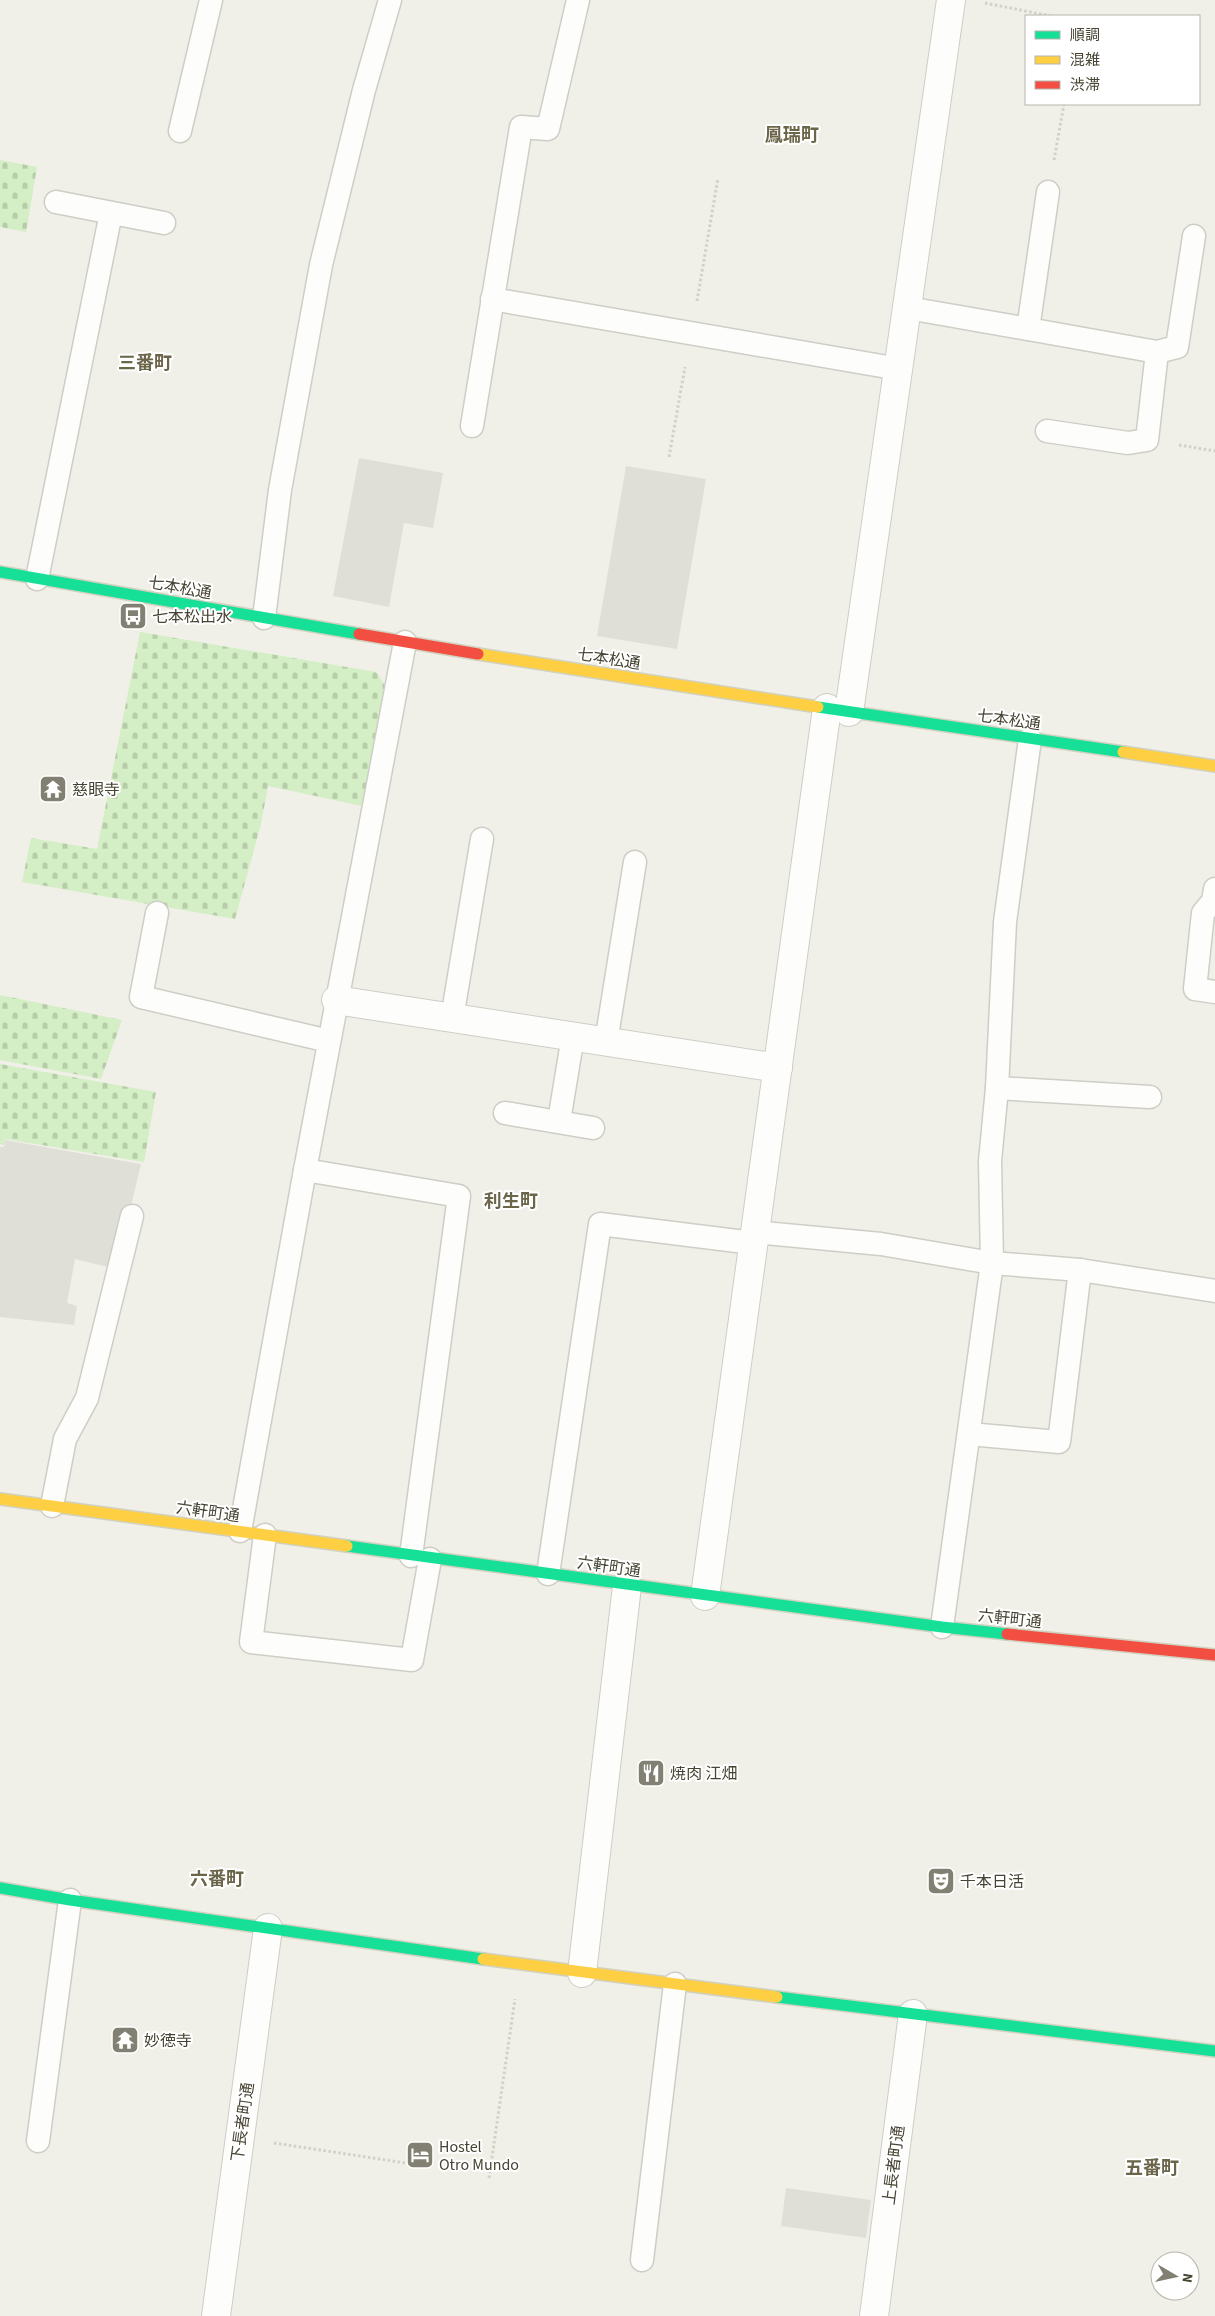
<svg xmlns="http://www.w3.org/2000/svg" width="1215" height="2316" viewBox="0 0 1215 2316" font-family="'Source Sans 3','Noto Sans JP',sans-serif">
  <style>
    .cemetery { fill: url(#cemetery-stones) }
    .parking { fill: #dfdfd8 }
    .lines { fill: none; stroke-linecap: round; stroke-linejoin: round }
    .lane-casing { stroke: #cecec6; stroke-width: 25 }
    .street-casing { stroke: #cecec6; stroke-width: 30 }
    .fast-casing { stroke: #d1d1c0; stroke-width: 14 }
    .slow-casing { stroke: #d1d1c0; stroke-width: 14 }
    .jam-casing { stroke: #d1d1c0; stroke-width: 14 }
    .path { stroke: #d1d0c9; stroke-width: 3; stroke-dasharray: 2.5 2.5; stroke-linecap: butt }
    .lane { stroke: #fdfdfc; stroke-width: 22 }
    .street { stroke: #fdfdfc; stroke-width: 28 }
    .fast { stroke: #16e098; stroke-width: 11 }
    .slow { stroke: #ffcf43; stroke-width: 11 }
    .jam { stroke: #f24e42; stroke-width: 11 }
    .labels { text-anchor: middle; stroke-width: 4; stroke-linejoin: round; paint-order: stroke }
    .street-label { font-size: 16px; fill: #474433; stroke: #fff }
    .poi-label { font-size: 16px; fill: #474433; stroke: #fff; text-anchor: start }
    .neighbourhood-label { font-size: 18px; font-weight: bold; fill: #6b6649; stroke: #fff }
  </style>
  <defs>
    <pattern id="cemetery-stones" width="16" height="16" patternUnits="userSpaceOnUse" patternTransform="scale(1.25)"><rect width="16" height="16" fill="#d4eec5"/><path d="M2 7V4a2 2 0 0 1 4 0v3zM10 15v-3a2 2 0 0 1 4 0v3z" fill="#b7cdaa"/></pattern>
  </defs>
  <rect width="100%" height="100%" fill="#f0f0e8"/>
  <g class="cemetery">
    <path d="M 0,160 L 37,167 L 26,232 L 0,227 Z"/>
    <path d="M 140,632 L 376,672 L 386,687 L 362,806 L 268,786 L 261,824 L 235,919 L 22,882 L 31,838 L 97,849 Z"/>
    <path d="M 0,995 L 122,1020 L 101,1079 L 0,1060 Z"/>
    <path d="M 0,1064 L 156,1092 L 144,1162 L 5,1139 L 3,1145 L 0,1144 Z"/>
  </g>
  <g class="parking">
    <path d="M 359,458 L 443,473 L 433,528 L 404,523 L 389,607 L 333,596 Z"/>
    <path d="M 626,466 L 706,479 L 677,649 L 597,636 Z"/>
    <path d="M 5,1140 L 141,1164 L 116,1269 L 75,1259 L 67,1303 L 77,1306 L 74,1325 L 0,1317 L 0,1147 L 4,1147 Z"/>
    <path d="M 786,2188 L 871,2200 L 866,2238 L 781,2226 Z"/>
  </g>
  <g class="lines">
    <g class="lane-casing">
      <g id="lane">
        <path d="M 180,131 L 211,0"/>
        <path d="M 56,202 L 164,223"/>
        <path d="M 492,299 L 899,369"/>
        <path d="M 908,308 L 1028,329 L 1048,192"/>
        <path d="M 1028,329 L 1157,352 L 1147,440 L 1128,443 L 1047,431"/>
        <path d="M 1157,352 L 1177,347 L 1194,236"/>
        <path d="M 472,426 L 521,127 L 548,129 L 578,0"/>
        <path d="M 37,579 L 111,213"/>
        <path d="M 264,618 L 280,490 L 321,265 L 364,90 L 390,0"/>
        <path d="M 1215,889 L 1213,901 L 1203,913 L 1195,989 L 1215,992"/>
        <path d="M 157,913 L 141,997 L 329,1041"/>
        <path d="M 452,1018 L 482,839"/>
        <path d="M 606,1042 L 635,862"/>
        <path d="M 997,1088 L 1150,1097"/>
        <path d="M 505,1113 L 593,1128"/>
        <path d="M 559,1121 L 573,1036"/>
        <path d="M 305,1170 L 459,1196 L 411,1556"/>
        <path d="M 754,1232 L 881,1244 L 992,1263 L 1080,1270 L 1215,1291"/>
        <path d="M 969,1434 L 1059,1442 L 1080,1270"/>
        <path d="M 52,1506 L 65,1439 L 87,1398 L 132,1216"/>
        <path d="M 240,1531 L 305,1170 L 405,642"/>
        <path d="M 265,1535 L 251,1642 L 412,1660 L 430,1559"/>
        <path d="M 548,1574 L 600,1224 L 753,1243"/>
        <path d="M 942,1627 L 992,1263 L 990,1161 L 997,1088 L 1005,922 L 1030,739"/>
        <path d="M 38,2141 L 70,1900"/>
        <path d="M 642,2260 L 675,1984"/>
      </g>
    </g>
    <g class="street-casing">
      <g id="street">
        <path d="M 849,712 L 951,0"/>
        <path d="M 336,1000 L 778,1068"/>
        <path d="M 705,1596 L 827,708"/>
        <path d="M 582,1973 L 627,1586"/>
        <path d="M 216,2316 L 268,1928"/>
        <path d="M 874,2316 L 913,2014"/>
      </g>
    </g>
    <g class="fast-casing">
      <g id="fast">
        <path d="M 0,572 L 359,634"/>
        <path d="M 818,707 L 1123,752"/>
        <path d="M 347,1546 L 942,1627 L 1007,1634"/>
        <path d="M 0,1888 L 70,1900 L 483,1959"/>
        <path d="M 777,1997 L 1215,2051"/>
      </g>
    </g>
    <g class="slow-casing">
      <g id="slow">
        <path d="M 478,654 L 818,707"/>
        <path d="M 1123,752 L 1215,766"/>
        <path d="M 0,1499 L 347,1546"/>
        <path d="M 483,1959 L 777,1997"/>
      </g>
    </g>
    <g class="jam-casing">
      <g id="jam">
        <path d="M 359,634 L 478,654"/>
        <path d="M 1007,1634 L 1215,1655"/>
      </g>
    </g>
    <g class="path">
      <path d="M 985,3 L 1051,16"/>
      <path d="M 1054,160 L 1064,104"/>
      <path d="M 697,301 L 718,178"/>
      <path d="M 1179,445 L 1215,451"/>
      <path d="M 669,457 L 685,367"/>
      <path d="M 274,2143 L 419,2165"/>
      <path d="M 489,2178 L 515,1999"/>
    </g>
    <use href="#lane" class="lane"/>
    <use href="#street" class="street"/>
    <use href="#fast" class="fast"/>
    <use href="#slow" class="slow"/>
    <use href="#jam" class="jam"/>
  </g>
  <defs>
    <g id="bus-square" transform="scale(1.4375)"><rect x="-9" y="-9" width="18" height="18" rx="4" fill="#828072" stroke="#fff"/><path d="M-5-6H5V4H4V6H2V4H-2V6H-4V4H-5ZM-3.5-4V0h7V-4ZM-3.5 1.2v1.5H-2V1.2ZM2 1.2v1.5H3.5V1.2Z" fill="#fff"/></g>
    <g id="temple-square" transform="scale(1.4375)"><rect x="-9" y="-9" width="18" height="18" rx="4" fill="#828072" stroke="#fff"/><path d="M0-6L5-2H3V0L6.5 2.5H4V6H1.5V3h-3V6H-4V2.5H-6.5L-3 0V-2H-5Z" fill="#fff"/></g>
    <g id="restaurant-square" transform="scale(1.4375)"><rect x="-9" y="-9" width="18" height="18" rx="4" fill="#828072" stroke="#fff"/><path d="M-5-6h1v4h1v-4h1v4h1v-4h1v5L-1.5 .5V6h-2V.5L-5-1ZM5-6V6H3V1.5H1.5Q1.5-4 5-6Z" fill="#fff"/></g>
    <g id="theatre-square" transform="scale(1.4375)"><rect x="-9" y="-9" width="18" height="18" rx="4" fill="#828072" stroke="#fff"/><path d="M-5-5.5Q0-4 5-5.5V0Q5 5 0 6Q-5 5-5 0ZM-3.3-2.5H-1v1.5H-3.3ZM1-2.5H3.3v1.5H1ZM-2.8 1Q0 5.5 2.8 1Z" fill="#fff"/></g>
    <g id="hotel-square" transform="scale(1.4375)"><rect x="-9" y="-9" width="18" height="18" rx="4" fill="#828072" stroke="#fff"/><path d="M-6-4.5h1.5V1H6V5H4.5V3h-9V5H-6ZM-4 0a1.8 1.8 0 1 1 3.6 0ZM.5 0V-2.5h3Q6-2.5 6 0Z" fill="#fff"/></g>
  </defs>
  <g fill-rule="evenodd">
    <use href="#bus-square" x="133" y="616"/>
    <use href="#temple-square" x="53" y="789"/>
    <use href="#restaurant-square" x="651" y="1773"/>
    <use href="#theatre-square" x="941" y="1881"/>
    <use href="#temple-square" x="125" y="2040"/>
    <use href="#hotel-square" x="420" y="2155"/>
  </g>
  <g class="labels">
    <g class="street-label">
      <text transform="translate(180 587) rotate(10)" y="6">七本松通</text>
      <text transform="translate(609 658) rotate(9)" y="6">七本松通</text>
      <text transform="translate(1009 719) rotate(8)" y="6">七本松通</text>
      <text transform="translate(208 1511) rotate(8)" y="6">六軒町通</text>
      <text transform="translate(609 1566) rotate(8)" y="6">六軒町通</text>
      <text transform="translate(1010 1618) rotate(6)" y="6">六軒町通</text>
      <text transform="translate(242 2122) rotate(-82)" y="6">下長者町通</text>
      <text transform="translate(893 2165) rotate(-83)" y="6">上長者町通</text>
    </g>
    <g class="poi-label">
      <text x="152" y="622">七本松出水</text>
      <text x="72" y="795">慈眼寺</text>
      <text x="670" y="1779">焼肉 江畑</text>
      <text x="960" y="1887">千本日活</text>
      <text x="144" y="2046">妙徳寺</text>
      <text x="439" y="2152">Hostel<tspan x="439" dy="18">Otro Mundo</tspan></text>
    </g>
    <g class="neighbourhood-label">
      <text x="792" y="141">鳳瑞町</text>
      <text x="145" y="369">三番町</text>
      <text x="511" y="1207">利生町</text>
      <text x="217" y="1885">六番町</text>
      <text x="1152" y="2174">五番町</text>
    </g>
  </g>
  <rect x="1025" y="15" width="175" height="90" fill="#ffffff" stroke="#b5b4ad"/>
  <rect x="1035" y="31" width="25" height="8" fill="#16e098" stroke="#b5b4ad"/>
  <text x="1070" y="40" font-size="15" fill="#474433">順調</text>
  <rect x="1035" y="56" width="25" height="8" fill="#ffcf43" stroke="#b5b4ad"/>
  <text x="1070" y="65" font-size="15" fill="#474433">混雑</text>
  <rect x="1035" y="81" width="25" height="8" fill="#f24e42" stroke="#b5b4ad"/>
  <text x="1070" y="90" font-size="15" fill="#474433">渋滞</text>
  <g transform="translate(1175 2276) rotate(99)"><circle r="24" fill="#ffffff" stroke="#b5b4ad"/>
  <path d="M0-4L9 19L0 12L-9 19Z" fill="#828072"/>
  <text y="-8" font-size="14" font-weight="bold" text-anchor="middle" fill="#474433">N</text>
  </g>
</svg>
